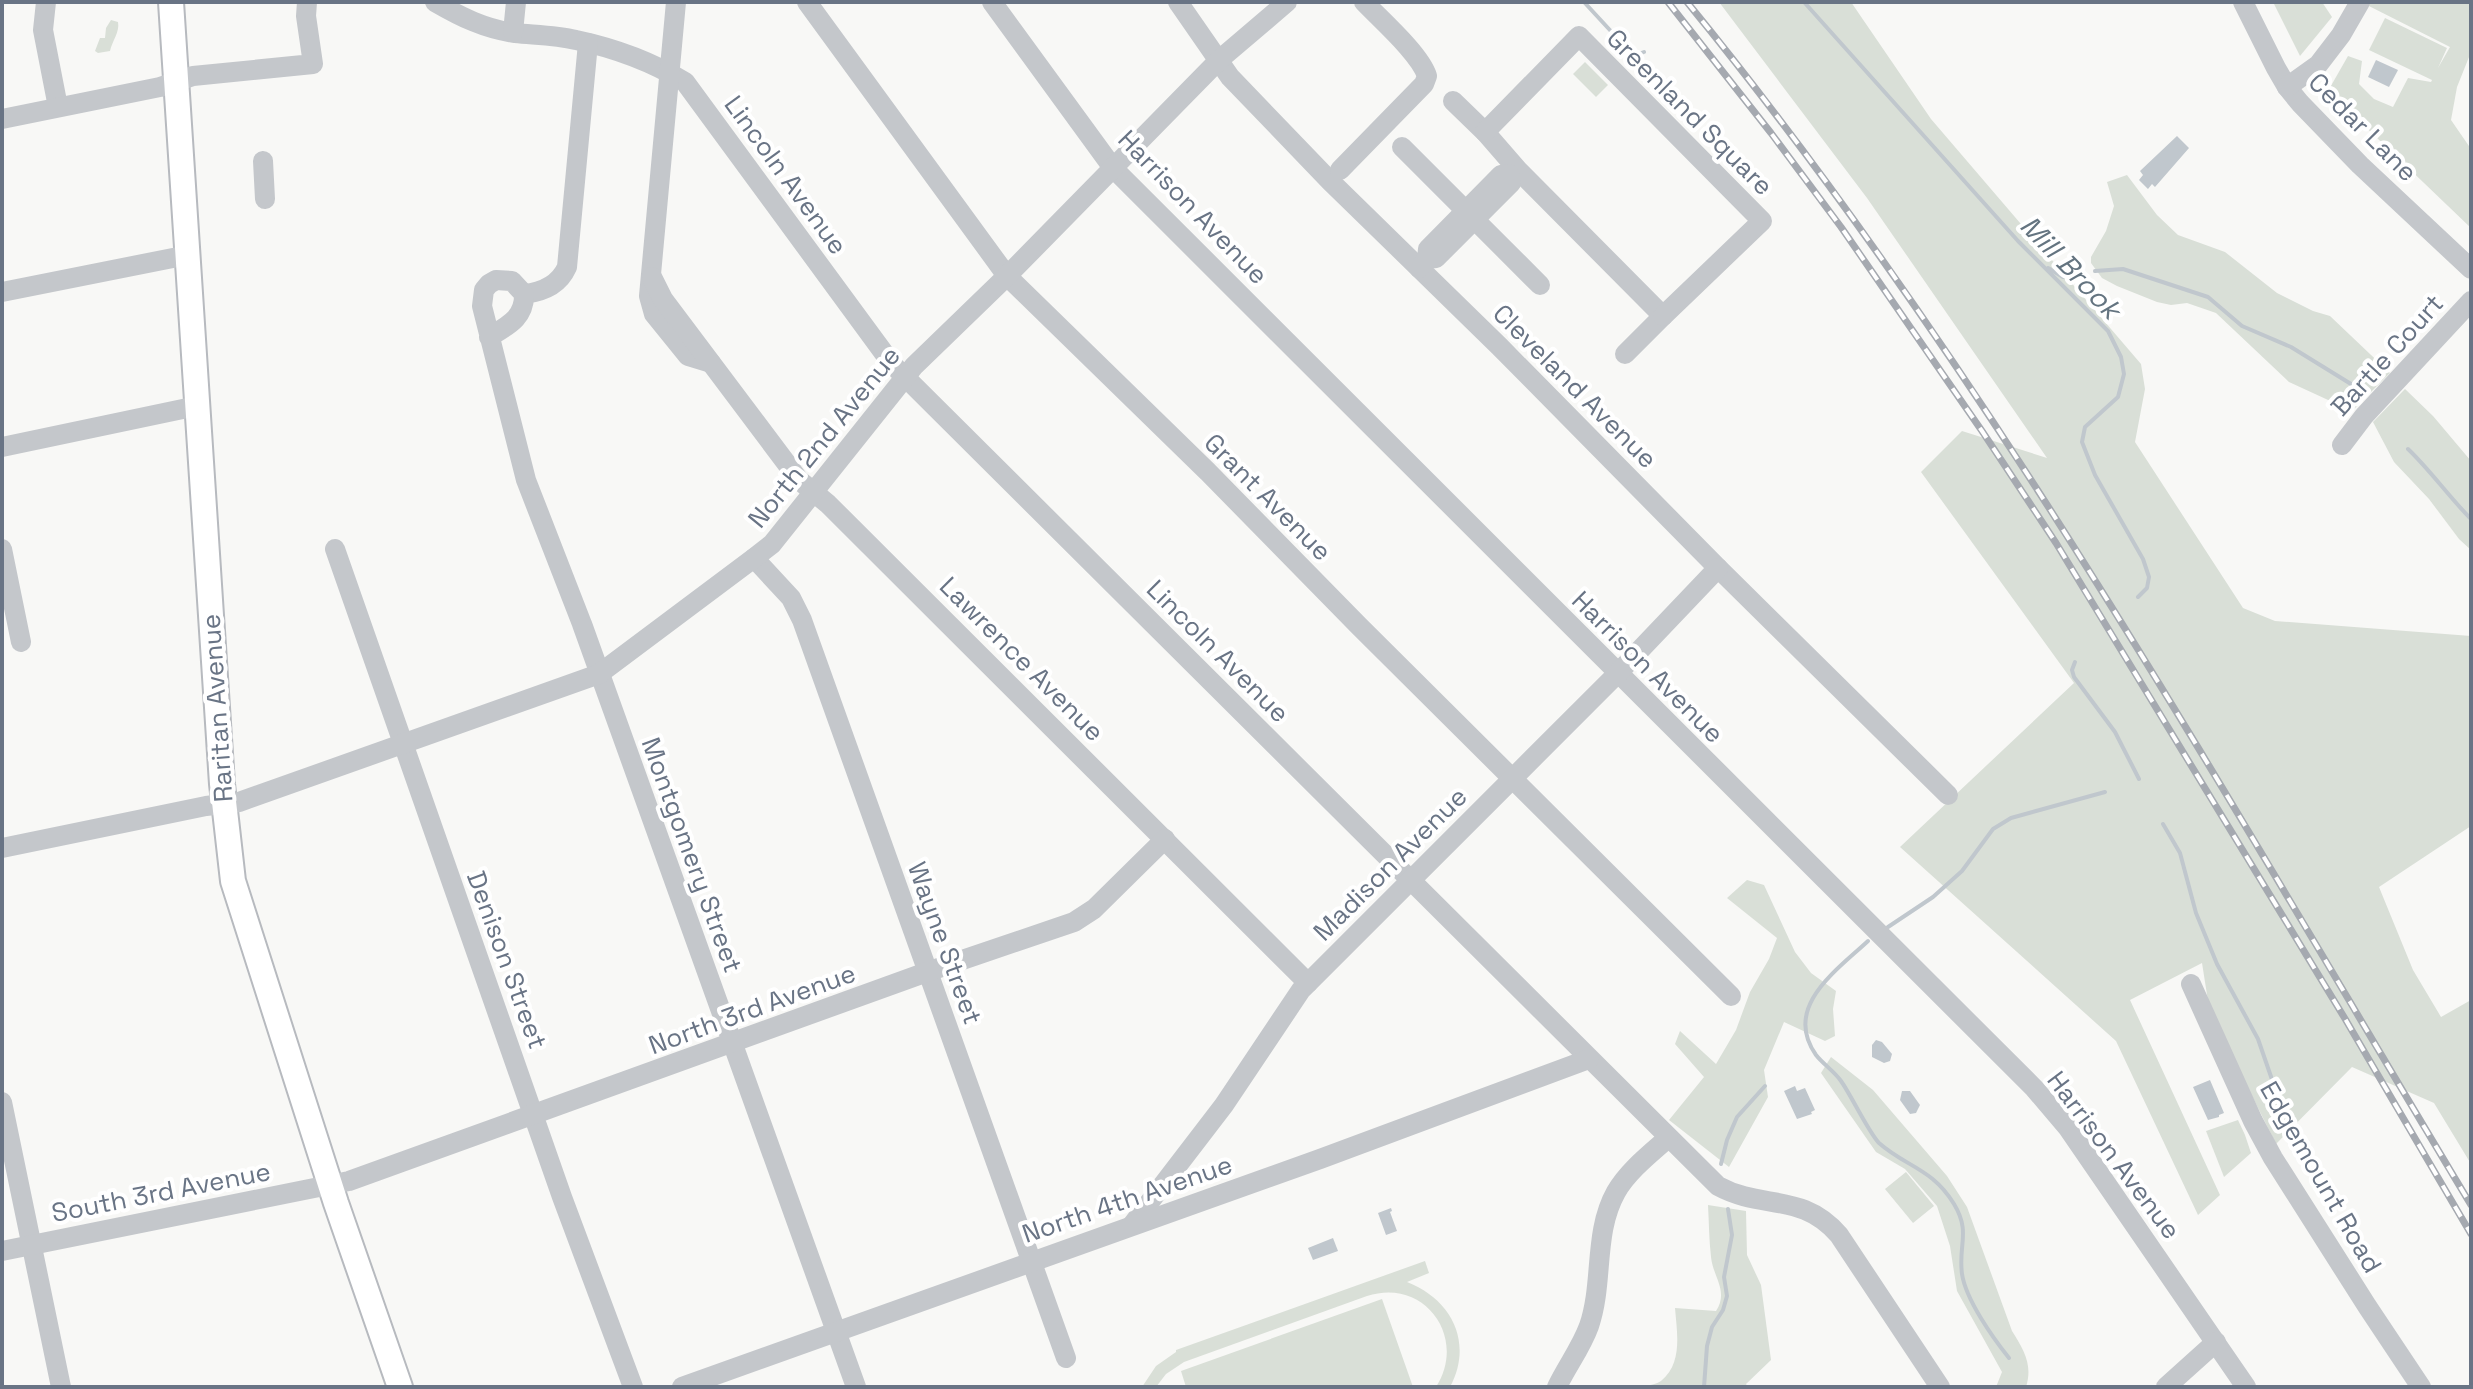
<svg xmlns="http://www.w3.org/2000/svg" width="2473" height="1389" viewBox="0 0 2473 1389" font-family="'Space Grotesk',sans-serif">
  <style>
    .green { fill: #d9dfd7 }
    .water { fill: #c0c7cd }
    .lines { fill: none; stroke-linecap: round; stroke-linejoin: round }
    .stream { stroke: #c0c7cd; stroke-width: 4 }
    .major-casing { stroke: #b7babf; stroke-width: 28 }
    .minor { stroke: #c4c7cb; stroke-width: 20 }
    .major { stroke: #fff; stroke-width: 24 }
    .rail-casing { stroke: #a5a9b0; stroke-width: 7 }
    .rail { stroke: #fff; stroke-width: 4; stroke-dasharray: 12; stroke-linecap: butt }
    .labels { text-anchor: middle; stroke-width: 8; stroke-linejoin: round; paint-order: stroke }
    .street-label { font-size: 26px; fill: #697485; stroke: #fff }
    .water-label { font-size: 28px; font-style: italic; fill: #647480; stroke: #fff }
  </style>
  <rect width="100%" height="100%" fill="#f8f8f6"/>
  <g class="green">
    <path d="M 1719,2 L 1851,2 L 1931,119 L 2141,364 L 2145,389 L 2135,442 L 2243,608 L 2275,621 L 2471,636 L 2471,826 L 2379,887 L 2413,970 L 2441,1017 L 2471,1000 L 2471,1164 L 2434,1103 L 2352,1067 L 2276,1144 L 2235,1062 L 2208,1001 L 2202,963 L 2130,1000 L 2220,1195 L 2198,1215 L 2116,1041 L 1900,847 L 2074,683 L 1921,472 L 1962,431 L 2047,458 L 1867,198 Z"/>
    <path d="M 2273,2 L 2322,2 L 2332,17 L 2300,56 Z"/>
    <path d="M 2361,2 L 2471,2 L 2471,52 L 2457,87 L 2451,120 L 2471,149 L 2471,228 L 2328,91 L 2348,56 L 2362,61 L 2359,84 L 2374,99 L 2393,107 L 2408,78 L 2431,82 L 2432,80 L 2369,50 L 2385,18 L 2447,48 L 2438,68 L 2450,47 Z"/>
    <path d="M 111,20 L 118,22 C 120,32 112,41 110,51 L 98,53 L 95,51 L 100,38 L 105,38 L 106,28 Z"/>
    <path d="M 1585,62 L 1608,85 L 1596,97 L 1573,74 Z"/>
    <path d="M 2127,175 L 2157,215 L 2178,235 L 2225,252 L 2277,293 L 2313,311 L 2330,316 L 2390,373 L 2352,411 L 2289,382 L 2216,313 L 2187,303 L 2171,305 L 2157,302 L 2117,286 L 2102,278 L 2091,263 L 2091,257 L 2106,231 L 2114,206 L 2107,182 Z"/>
    <path d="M 2405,389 L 2433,416 L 2471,461 L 2471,550 L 2459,539 L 2429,499 L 2394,462 L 2373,422 Z"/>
    <path d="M 1747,880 L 1764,885 L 1795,952 L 1811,973 L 1836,991 L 1833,1009 L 1835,1036 L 1825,1041 L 1784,1022 L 1764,1070 L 1768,1097 L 1729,1167 L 1669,1120 L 1704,1077 L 1675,1044 L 1680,1031 L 1716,1064 L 1736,1030 L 1750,992 L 1769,959 L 1777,938 L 1727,898 Z"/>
    <path d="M 1831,1057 L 1873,1090 L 1947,1176 L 1967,1207 L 2012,1331 C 2024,1350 2033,1365 2026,1387 L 1996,1387 L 2002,1372 L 1957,1291 L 1950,1246 L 1937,1206 L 1905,1169 L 1876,1152 L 1821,1073 Z"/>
    <path d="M 2238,1120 L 2245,1135 L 2251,1153 L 2224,1177 L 2206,1131 Z"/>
    <path d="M 1906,1172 L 1934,1206 L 1913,1223 L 1885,1189 Z"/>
    <path d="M 1708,1205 L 1746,1211 L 1747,1255 L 1761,1285 L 1771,1360 L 1746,1384 L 1748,1387 L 1643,1387 C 1649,1385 1657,1384 1661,1381 C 1683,1363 1677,1333 1675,1308 L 1716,1311 C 1729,1291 1713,1277 1711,1257 C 1709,1240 1709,1223 1708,1205 Z"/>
    <path d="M 1425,1261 L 1429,1273 L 1407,1282 C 1451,1299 1474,1342 1450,1387 L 1436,1387 C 1468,1337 1424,1277 1367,1296 L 1184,1362 L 1166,1374 L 1156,1387 L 1142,1387 L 1156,1366 L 1176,1352 L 1176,1350 Z"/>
    <path d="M 1382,1299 L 1413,1387 L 1186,1387 L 1181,1371 Z"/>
  </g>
  <g class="water">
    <path d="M 2376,60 L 2398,70 L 2389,87 L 2368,77 Z"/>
    <path d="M 2177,136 L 2189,148 L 2155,187 L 2152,184 L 2148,189 L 2139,180 L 2143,175 L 2140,171 Z"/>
    <path d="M 1876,1040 L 1882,1042 L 1892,1054 L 1890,1061 L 1884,1063 L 1872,1057 L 1872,1045 Z"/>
    <path d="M 2210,1080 L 2224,1113 L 2219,1115 L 2219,1117 L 2208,1120 L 2193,1087 Z"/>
    <path d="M 1795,1086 L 1797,1091 L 1805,1088 L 1815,1110 L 1811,1112 L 1812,1114 L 1797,1119 L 1784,1091 Z"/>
    <path d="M 1902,1091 L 1910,1091 L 1920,1105 L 1916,1113 L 1910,1114 L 1900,1100 Z"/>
    <path d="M 1391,1208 L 1392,1211 L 1390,1212 L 1397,1231 L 1386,1235 L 1378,1213 Z"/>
    <path d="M 1333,1238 L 1338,1251 L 1313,1260 L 1308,1248 Z"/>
  </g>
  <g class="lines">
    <g class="stream">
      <path d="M 1584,2 L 1632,54 L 1636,55 L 1644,52"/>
      <path d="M 1804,2 L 2018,241 L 2108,331 L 2121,357 L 2124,374 L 2118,397 L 2085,427 L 2082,442 L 2095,475 L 2143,559 L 2149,577 L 2147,588 L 2138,597"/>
      <path d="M 1638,54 L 1640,62 L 1680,107"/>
      <path d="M 2048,268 L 2063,277"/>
      <path d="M 2095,271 L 2123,269 L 2208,297 L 2242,326 L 2291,347 L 2351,384"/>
      <path d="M 2408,449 C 2431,471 2449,497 2471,519"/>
      <path d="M 2075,662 L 2072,670 L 2074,677 L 2115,732 L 2139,779"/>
      <path d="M 2163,824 L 2180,853 L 2196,913 L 2217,964 L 2258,1039 L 2277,1094"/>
      <path d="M 1888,927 L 1933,897 L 1962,871 L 1993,829 L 2011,818 L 2105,792"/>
      <path d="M 1868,941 C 1837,970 1782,1007 1816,1055 C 1823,1064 1834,1071 1841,1081 C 1851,1095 1869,1133 1879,1143 C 1906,1167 1932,1168 1954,1204 C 1971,1232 1958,1245 1962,1274 C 1966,1300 1993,1338 2009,1358"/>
      <path d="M 1721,1164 L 1727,1140 L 1737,1117 L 1765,1086"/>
      <path d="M 1704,1387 L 1707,1346 L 1712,1327 L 1723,1310 L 1727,1296 L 1724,1277 L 1732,1235 L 1728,1209"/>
    </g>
    <g class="major-casing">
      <path id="major" d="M 171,2 L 222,784 L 233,881 L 336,1203 L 400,1387"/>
    </g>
    <g class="minor">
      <path d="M 46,2 L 43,30 L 58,107"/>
      <path d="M 435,2 C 461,17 485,29 515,33 C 535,35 556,35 576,40 C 614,48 652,62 685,82 L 892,364 L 1718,1186 C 1762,1210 1802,1192 1839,1235 L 1940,1387"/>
      <path d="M 676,2 L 649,296 L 654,314 L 688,356 L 711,363"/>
      <path d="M 807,2 L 1007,276 L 1208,472 L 1359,626 L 1731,996"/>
      <path d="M 992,2 L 1113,168 L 2034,1088 L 2068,1128 L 2246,1387"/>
      <path d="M 1178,2 L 1230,77 L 1330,181 L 1499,346 L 1718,568 L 1948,795"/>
      <path d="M 2243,2 L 2276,68 L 2287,87 L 2300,103 L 2360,165 L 2471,269"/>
      <path d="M 513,32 L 516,2"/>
      <path d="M 2287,87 L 2318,65 L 2341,35 L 2360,2"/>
      <path d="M 1453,101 L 1485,132 L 1518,170 L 1663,316 L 1625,354"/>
      <path d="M 2,119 L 160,87 L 193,76 L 313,64 L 306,16 L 307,2"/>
      <path d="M 1485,132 L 1579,36 L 1762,221 L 1663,316"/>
      <path d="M 1402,147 L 1540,285"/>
      <path d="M 263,161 L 265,199"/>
      <path d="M 1340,170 L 1424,84 L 1427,76 C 1420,54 1381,20 1364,2"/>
      <path d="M 1419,268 L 1427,259 L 1436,258 L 1511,183 L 1509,174 L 1501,175 L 1428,249 L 1427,259"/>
      <path d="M 652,277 L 663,299 L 799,480 L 828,504 L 1308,983"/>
      <path d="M 2,292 L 188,255"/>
      <path d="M 524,294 C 543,292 559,285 567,267 L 588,43"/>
      <path d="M 489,337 C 507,326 525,318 524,294 L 512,281 L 496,280 L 489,284 L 484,290 L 482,306 L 526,480 L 582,624 L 856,1387"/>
      <path d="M 2342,445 L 2364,416 L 2471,301"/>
      <path d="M 2,447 L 197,406"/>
      <path d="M 2,549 L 21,642"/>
      <path d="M 335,549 L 562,1197 L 633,1387"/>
      <path d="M 754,558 L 791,598 L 802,620 L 1066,1358"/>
      <path d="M 2,848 L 206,806 L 239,802 L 599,674 L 754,558 L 772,544 L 914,366 L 1007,276 L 1219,60 L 1287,2"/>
      <path d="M 2191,984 L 2253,1121 L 2273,1158 L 2367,1306 L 2421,1387"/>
      <path d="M 2,1102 L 61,1387"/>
      <path d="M 1132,1225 L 1224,1105 L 1301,990 L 1618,673 L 1718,568"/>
      <path d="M 2,1251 L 349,1181 L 927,972 L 1074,922 L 1094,909 L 1165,839"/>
      <path d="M 682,1387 L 1320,1159 L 1589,1059"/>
      <path d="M 1557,1387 C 1567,1366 1581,1348 1589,1326 C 1604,1282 1593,1233 1616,1192 C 1628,1171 1650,1154 1668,1138"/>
      <path d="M 2166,1387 L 2216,1342"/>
    </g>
    <use href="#major" class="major"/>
    <g class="rail-casing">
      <g id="rail">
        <path d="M 1668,2 L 1771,133 L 1841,227 L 1982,431 L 2056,543 L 2344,1017 L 2471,1234"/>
        <path d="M 1687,2 C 1991,374 2224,794 2471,1205"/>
      </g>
    </g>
    <use href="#rail" class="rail"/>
  </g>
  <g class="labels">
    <g class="street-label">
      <text transform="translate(1690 112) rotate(45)" y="9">Greenland Square</text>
      <text transform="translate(2363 127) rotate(45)" y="9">Cedar Lane</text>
      <text transform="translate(786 175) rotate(54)" y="9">Lincoln Avenue</text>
      <text transform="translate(1193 207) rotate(46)" y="9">Harrison Avenue</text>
      <text transform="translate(2387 355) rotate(-48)" y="9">Bartle Court</text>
      <text transform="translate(1575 386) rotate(45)" y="9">Cleveland Avenue</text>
      <text transform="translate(824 437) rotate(-51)" y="9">North 2nd Avenue</text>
      <text transform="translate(1268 497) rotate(45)" y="9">Grant Avenue</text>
      <text transform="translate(1218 651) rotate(45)" y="9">Lincoln Avenue</text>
      <text transform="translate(1022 659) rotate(45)" y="9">Lawrence Avenue</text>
      <text transform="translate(1648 667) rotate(45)" y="9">Harrison Avenue</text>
      <text transform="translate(217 708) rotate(-94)" y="9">Raritan Avenue</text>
      <text transform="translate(692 855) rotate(70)" y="9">Montgomery Street</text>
      <text transform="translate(1390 864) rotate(-45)" y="9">Madison Avenue</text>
      <text transform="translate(945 943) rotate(70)" y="9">Wayne Street</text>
      <text transform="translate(507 960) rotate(70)" y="9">Denison Street</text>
      <text transform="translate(752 1009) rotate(-20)" y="9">North 3rd Avenue</text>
      <text transform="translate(2114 1155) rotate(53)" y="9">Harrison Avenue</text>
      <text transform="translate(2321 1177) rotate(60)" y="9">Edgemount Road</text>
      <text transform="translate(161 1192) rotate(-11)" y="9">South 3rd Avenue</text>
      <text transform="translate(1127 1199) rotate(-19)" y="9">North 4th Avenue</text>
    </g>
    <g class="water-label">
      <text transform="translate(2071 267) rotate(46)" y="10">Mill Brook</text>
    </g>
  </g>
  <rect width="2473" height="1389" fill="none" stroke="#697485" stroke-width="8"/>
</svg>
